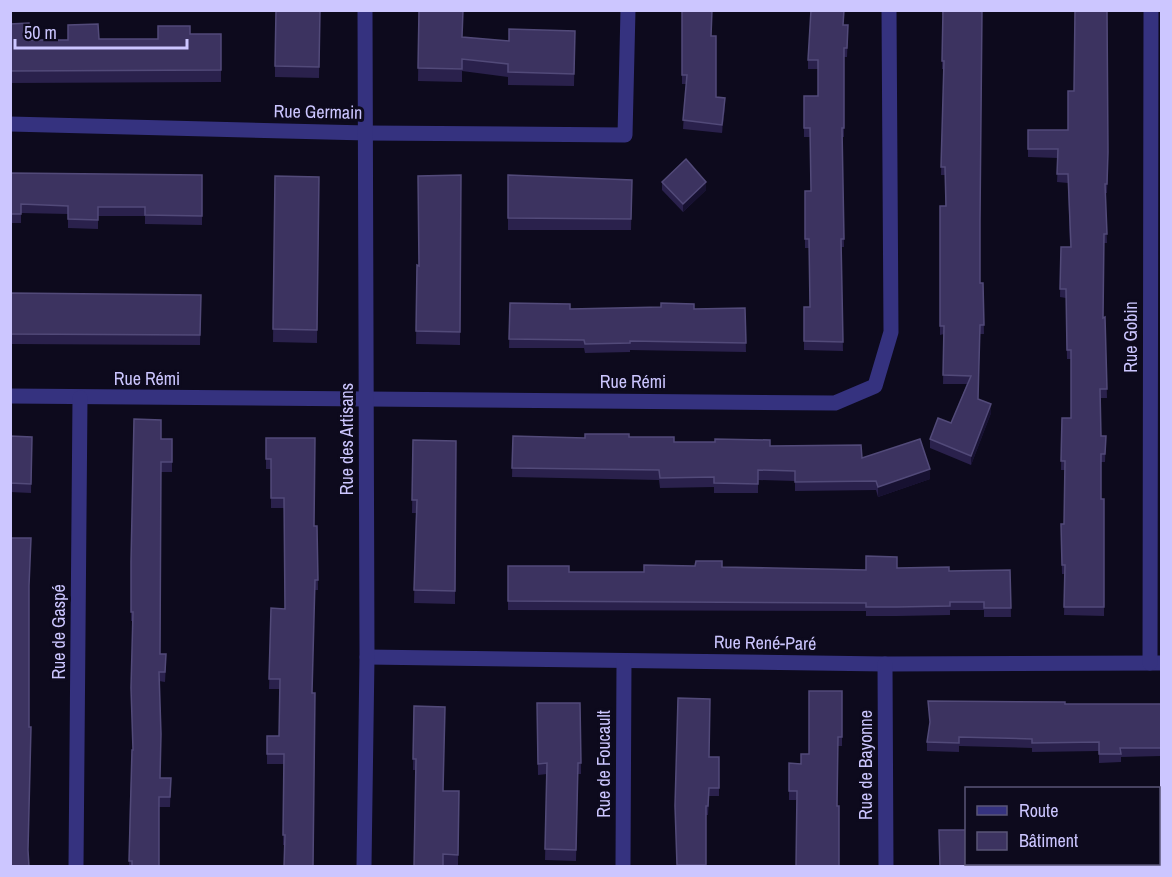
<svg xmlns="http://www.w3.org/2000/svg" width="1172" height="877" viewBox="0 0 1172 877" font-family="'Archivo Narrow',sans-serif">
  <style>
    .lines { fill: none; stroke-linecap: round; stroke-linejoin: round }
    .minor { stroke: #35327f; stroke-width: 15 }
    .wall { fill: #2a214c }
    .shaded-wall { fill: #171131 }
    .building { fill: #3c3360; stroke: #524a79; stroke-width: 1.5 }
    .labels { text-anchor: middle; stroke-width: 6; stroke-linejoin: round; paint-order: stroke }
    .street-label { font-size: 18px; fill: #ccc6ff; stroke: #0d0a1d }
  </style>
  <rect width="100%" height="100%" fill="#0d0a1d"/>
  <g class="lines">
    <g class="minor">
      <path d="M 10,124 L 367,133 L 625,135 L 628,10"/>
      <path d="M 10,396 L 835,403 L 875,386 L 891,332 L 889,10"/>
      <path d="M 367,657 L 885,664 L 1162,663"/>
      <path d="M 1150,663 L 1151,10"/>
      <path d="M 885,664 L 886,866"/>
      <path d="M 76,866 L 80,398"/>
      <path d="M 364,866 L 367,657 L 365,10"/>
      <path d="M 623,866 L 624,661"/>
    </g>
  </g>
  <g class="wall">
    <path d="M 320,10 L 319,78 L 275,77 L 275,66 Z"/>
    <path d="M 419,10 L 462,37 L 509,41 L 575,31 L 574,86 L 508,85 L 508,77 L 462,71 L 462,82 L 418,81 Z"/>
    <path d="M 682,10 L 711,36 L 716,97 L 725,107 L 722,133 L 683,129 L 686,84 L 682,84 Z"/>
    <path d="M 942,10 L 982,10 L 980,224 L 980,283 L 983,283 L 984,334 L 980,334 L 978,399 L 991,413 L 971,465 L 930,448 L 930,439 L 951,423 L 967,384 L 943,384 L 944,334 L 940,335 L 940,206 L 945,206 L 945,175 L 941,175 L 944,69 L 942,69 L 943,15 L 942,15 Z"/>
    <path d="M 10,24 L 30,40 L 158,39 L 190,34 L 221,34 L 221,82 L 10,83 Z"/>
    <path d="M 844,25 L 848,33 L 847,57 L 844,57 L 844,137 L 842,137 L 844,247 L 841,247 L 843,351 L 804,350 L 804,307 L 810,307 L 809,248 L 805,248 L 805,191 L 811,191 L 810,137 L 804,137 L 804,96 L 818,96 L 818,69 L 808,69 L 808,60 Z"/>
    <path d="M 1028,130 L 1108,161 L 1107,193 L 1105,193 L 1107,243 L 1104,243 L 1103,318 L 1105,317 L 1107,398 L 1101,398 L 1101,436 L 1106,436 L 1105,462 L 1101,462 L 1101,499 L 1104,499 L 1104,616 L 1064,615 L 1065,574 L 1062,574 L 1061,524 L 1064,524 L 1065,470 L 1061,470 L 1062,418 L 1071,418 L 1071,359 L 1067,359 L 1066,298 L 1060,297 L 1061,247 L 1070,247 L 1068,183 L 1057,182 L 1058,158 L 1028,157 Z"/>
    <path d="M 10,173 L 202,175 L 202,225 L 145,224 L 145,216 L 98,216 L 98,229 L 68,228 L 68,214 L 21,213 L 21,223 L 10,223 Z"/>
    <path d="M 461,175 L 460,345 L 416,344 L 417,265 L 419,266 Z"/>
    <path d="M 508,175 L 632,180 L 631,230 L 508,230 Z"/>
    <path d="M 275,176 L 319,177 L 317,343 L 273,342 Z"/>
    <path d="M 662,182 L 706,190 L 683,212 L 662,190 Z"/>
    <path d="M 10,293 L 201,295 L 200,345 L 10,344 Z"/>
    <path d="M 510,303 L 570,309 L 694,309 L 745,308 L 746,352 L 630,350 L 630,352 L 585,353 L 584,348 L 509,348 Z"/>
    <path d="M 10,436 L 32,437 L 31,493 L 10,492 Z"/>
    <path d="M 513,436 L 585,438 L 629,437 L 674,442 L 770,446 L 862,458 L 930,479 L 878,497 L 876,490 L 795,491 L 795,481 L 758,480 L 758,493 L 714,493 L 714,487 L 660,488 L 659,480 L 512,477 Z"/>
    <path d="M 266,438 L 314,526 L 317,526 L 318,590 L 315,590 L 285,845 L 283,845 L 284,764 L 267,764 L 267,736 L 279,736 L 280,689 L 269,689 L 271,608 L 285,609 L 284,508 L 271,508 L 271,469 L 266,469 Z"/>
    <path d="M 161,439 L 172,439 L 172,472 L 161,472 L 160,654 L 166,664 L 165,682 L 159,681 L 160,778 L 171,778 L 170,807 L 159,807 L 159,867 L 129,867 L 130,795 L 133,750 L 133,621 L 131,621 L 131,562 Z"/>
    <path d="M 413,440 L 456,441 L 455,604 L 414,603 L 416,513 L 412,513 Z"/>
    <path d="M 508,566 L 569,572 L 644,572 L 722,567 L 866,570 L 897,568 L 949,571 L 1010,570 L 1011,617 L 984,617 L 984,610 L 950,610 L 950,615 L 897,616 L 866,616 L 866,611 L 508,610 Z"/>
    <path d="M 842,691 L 842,746 L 838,746 L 796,800 L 789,800 L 789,763 L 801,764 L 809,754 Z"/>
    <path d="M 928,701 L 1065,704 L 1161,704 L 1161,756 L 1121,757 L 1121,762 L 1099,763 L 1099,751 L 1032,752 L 1032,748 L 959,746 L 959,752 L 927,751 L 927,742 L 930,725 Z"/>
    <path d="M 537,703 L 580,703 L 581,774 L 578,774 L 576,861 L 545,860 L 547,774 L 538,775 Z"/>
    <path d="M 414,706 L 444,791 L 459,791 L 458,865 L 443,865 L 416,770 L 413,770 Z"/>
    <path d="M 709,757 L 719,757 L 719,796 L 709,796 L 708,815 L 706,815 L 706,867 L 677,867 L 675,806 Z"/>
  </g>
  <g class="shaded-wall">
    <path d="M 725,98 L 725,107 L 722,133 L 722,125 Z"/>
    <path d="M 706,182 L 706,190 L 683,212 L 683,204 Z"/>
    <path d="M 991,404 L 991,413 L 971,465 L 971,456 Z"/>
    <path d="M 930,469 L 930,479 L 878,497 L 878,487 Z"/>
  </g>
  <g class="building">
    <path d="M 276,10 L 320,10 L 319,67 L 275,66 Z"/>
    <path d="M 419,10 L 463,10 L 462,37 L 509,41 L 509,29 L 575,31 L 574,74 L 508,72 L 508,64 L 462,59 L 462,69 L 418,68 Z"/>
    <path d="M 682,10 L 712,10 L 711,36 L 716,36 L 716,97 L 725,98 L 722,125 L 683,120 L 687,75 L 682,75 Z"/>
    <path d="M 811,10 L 844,10 L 843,25 L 848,25 L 847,48 L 844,48 L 844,128 L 842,128 L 844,239 L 841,239 L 843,342 L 804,341 L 804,307 L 810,307 L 809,239 L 805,239 L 805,191 L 811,191 L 810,128 L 804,128 L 804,96 L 818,96 L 818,60 L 808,60 Z"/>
    <path d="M 943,10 L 982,10 L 980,220 L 980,283 L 983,283 L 984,325 L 980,325 L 978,399 L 991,404 L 971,456 L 930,439 L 938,418 L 951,423 L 971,376 L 943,375 L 944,326 L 940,326 L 940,206 L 946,206 L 945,167 L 941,167 L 944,61 L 942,61 Z"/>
    <path d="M 1075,10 L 1107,10 L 1108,152 L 1107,184 L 1105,184 L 1107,234 L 1104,234 L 1103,318 L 1105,317 L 1107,389 L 1100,389 L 1101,436 L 1106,436 L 1105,454 L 1101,454 L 1101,499 L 1104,499 L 1104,607 L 1064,607 L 1065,565 L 1062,565 L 1061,524 L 1064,524 L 1065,461 L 1061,461 L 1062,418 L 1071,418 L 1071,350 L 1067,350 L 1066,289 L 1060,289 L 1061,247 L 1071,247 L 1068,174 L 1057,174 L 1058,149 L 1028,149 L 1028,130 L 1068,130 L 1068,91 L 1074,91 Z"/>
    <path d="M 29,23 L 30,40 L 68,40 L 68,25 L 98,24 L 99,39 L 158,39 L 158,26 L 190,26 L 190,34 L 221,34 L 221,70 L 10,71 L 10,24 Z"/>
    <path d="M 686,159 L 706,182 L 683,204 L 662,182 Z"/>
    <path d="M 10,173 L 202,175 L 202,216 L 145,215 L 145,207 L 98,207 L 98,220 L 68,219 L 68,206 L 21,204 L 21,214 L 10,214 Z"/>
    <path d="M 461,175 L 460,332 L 416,331 L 417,265 L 419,266 L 418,176 Z"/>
    <path d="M 508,175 L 632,180 L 631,219 L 508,218 Z"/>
    <path d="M 275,176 L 319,177 L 317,330 L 273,329 Z"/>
    <path d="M 10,293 L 201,295 L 200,335 L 10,334 Z"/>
    <path d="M 510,303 L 570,304 L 570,309 L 661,307 L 661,303 L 694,304 L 694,309 L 745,308 L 746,343 L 630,341 L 630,343 L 585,344 L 584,340 L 509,339 Z"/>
    <path d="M 134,419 L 161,420 L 161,439 L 172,439 L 172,462 L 161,462 L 160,654 L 166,654 L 165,672 L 159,672 L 161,734 L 160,778 L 171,778 L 170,797 L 159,797 L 159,867 L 132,867 L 132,861 L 129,861 L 132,750 L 133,750 L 131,688 L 133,612 L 131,612 L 131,562 Z"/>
    <path d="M 585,434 L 629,434 L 629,437 L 674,437 L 674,442 L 715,442 L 715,439 L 770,440 L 770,446 L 861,445 L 862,458 L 920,439 L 930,469 L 878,487 L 876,481 L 795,482 L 795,471 L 758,470 L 758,484 L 714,483 L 714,477 L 660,478 L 659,470 L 512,468 L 513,436 L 585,438 Z"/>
    <path d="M 10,436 L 32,437 L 31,484 L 10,483 Z"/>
    <path d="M 266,438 L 315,438 L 314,526 L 317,526 L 318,580 L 315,580 L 312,693 L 315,693 L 313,867 L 284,867 L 285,835 L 283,835 L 284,754 L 267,754 L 267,736 L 279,736 L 280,679 L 269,679 L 271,608 L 285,609 L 284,498 L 271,498 L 271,459 L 266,459 Z"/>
    <path d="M 413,440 L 456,441 L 455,591 L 414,590 L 417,500 L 412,500 Z"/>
    <path d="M 10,538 L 31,538 L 29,586 L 29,727 L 31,727 L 28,850 L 29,867 L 10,867 Z"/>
    <path d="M 866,556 L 897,557 L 897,568 L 949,567 L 949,571 L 1010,570 L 1011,608 L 984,608 L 984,602 L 950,602 L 950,606 L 897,607 L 866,607 L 866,603 L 508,601 L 508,566 L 569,566 L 569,572 L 644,572 L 644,565 L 695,566 L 696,561 L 722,561 L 722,567 L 866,570 Z"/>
    <path d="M 809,691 L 842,691 L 842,737 L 838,737 L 837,806 L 839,806 L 839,867 L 796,867 L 797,791 L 789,791 L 789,763 L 801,764 L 801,754 L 809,754 Z"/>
    <path d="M 678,698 L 710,699 L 709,757 L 719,757 L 719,788 L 709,788 L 708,806 L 706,806 L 706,865 L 677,865 L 675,806 Z"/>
    <path d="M 928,701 L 1065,702 L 1065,704 L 1161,704 L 1161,748 L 1120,748 L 1121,754 L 1099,754 L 1099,742 L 1032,743 L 1032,739 L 959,737 L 959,743 L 927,742 L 930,722 Z"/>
    <path d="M 537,703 L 580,703 L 581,763 L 578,763 L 576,850 L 545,849 L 547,763 L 538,764 Z"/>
    <path d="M 414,706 L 445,707 L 443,791 L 459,791 L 458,855 L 443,854 L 443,867 L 414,867 L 416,759 L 413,759 Z"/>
    <path d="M 939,830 L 966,830 L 966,864 L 1158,864 L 1158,840 L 1161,831 L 1161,867 L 1063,865 L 1063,867 L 940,867 Z"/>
  </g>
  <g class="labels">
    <g class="street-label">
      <text transform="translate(318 112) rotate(1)" y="6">Rue Germain</text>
      <text transform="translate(1131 337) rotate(-90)" y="6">Rue Gobin</text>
      <text x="147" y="385">Rue Rémi</text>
      <text x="633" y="388">Rue Rémi</text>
      <text transform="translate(347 439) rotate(-90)" y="6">Rue des Artisans</text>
      <text transform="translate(59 632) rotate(-90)" y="6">Rue de Gaspé</text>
      <text transform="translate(765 643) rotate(1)" y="6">Rue René-Paré</text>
      <text transform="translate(604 764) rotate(-90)" y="6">Rue de Foucault</text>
      <text transform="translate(866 765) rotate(-90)" y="6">Rue de Bayonne</text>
    </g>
  </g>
  <rect width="1172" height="877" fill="none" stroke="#ccc6ff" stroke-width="24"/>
  <rect x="965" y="787" width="195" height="78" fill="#0d0a1d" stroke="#595577" stroke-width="1.5"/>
  <rect x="977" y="806" width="30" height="9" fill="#35327f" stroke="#595577" stroke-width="1.5"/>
  <text x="1019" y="817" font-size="18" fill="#ccc6ff">Route</text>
  <rect x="977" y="832" width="30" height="18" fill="#3c3360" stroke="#595577" stroke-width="1.5"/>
  <text x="1019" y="847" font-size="18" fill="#ccc6ff">Bâtiment</text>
  <path d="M15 39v9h172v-9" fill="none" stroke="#ccc6ff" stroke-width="3"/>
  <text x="24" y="39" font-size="18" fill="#ccc6ff" stroke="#0d0a1d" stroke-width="4.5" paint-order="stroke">50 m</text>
</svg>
